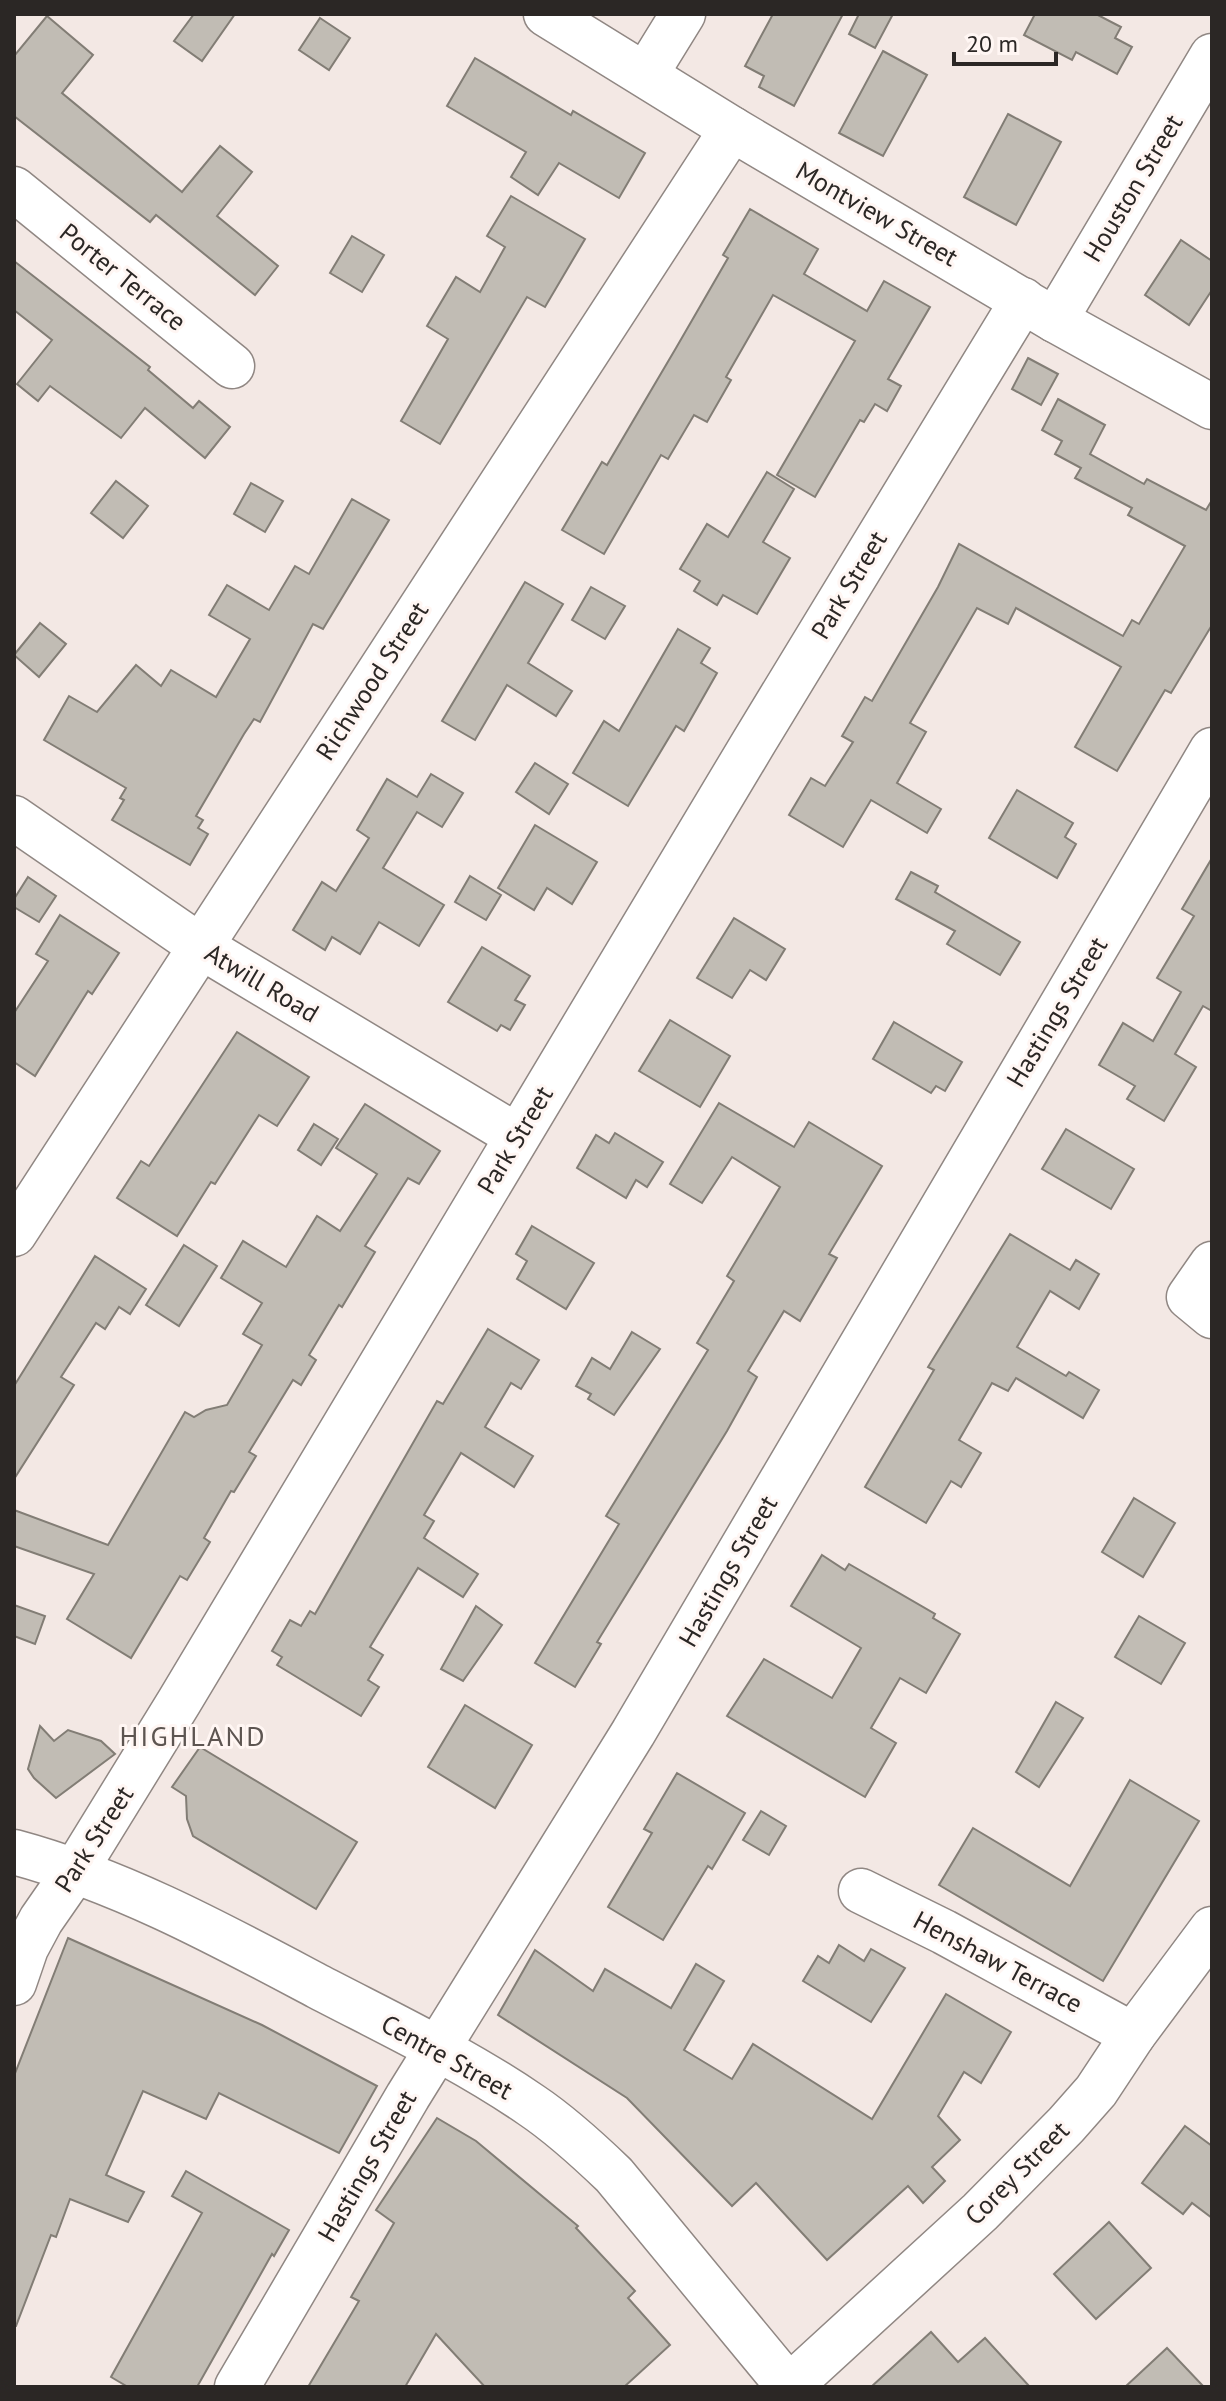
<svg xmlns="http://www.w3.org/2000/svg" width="1226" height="2401" viewBox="0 0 1226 2401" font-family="'PT Sans',sans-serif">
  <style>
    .building { fill: #c1bcb4; stroke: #827d75; stroke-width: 2 }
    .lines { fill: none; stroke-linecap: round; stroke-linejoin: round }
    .minor-casing { stroke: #908783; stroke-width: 47 }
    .major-casing { stroke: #908783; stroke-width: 47 }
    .minor { stroke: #fff; stroke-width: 44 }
    .major { stroke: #fff; stroke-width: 44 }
    .labels { text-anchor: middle; stroke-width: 6; stroke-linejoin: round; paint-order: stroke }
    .street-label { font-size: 26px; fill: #2b2725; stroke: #fff6f3 }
    .neighbourhood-label { font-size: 28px; letter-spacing: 2px; fill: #5d5551; stroke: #fff6f3 }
  </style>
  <rect width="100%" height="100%" fill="#f3e8e4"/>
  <g class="building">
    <path d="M 194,14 L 235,14 L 202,61 L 174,41 Z"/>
    <path d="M 773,14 L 843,14 L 794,106 L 759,87 L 764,76 L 745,66 Z"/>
    <path d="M 859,14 L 893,14 L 875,48 L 849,34 Z"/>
    <path d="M 1035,14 L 1096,14 L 1121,27 L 1115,38 L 1132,47 L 1117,74 L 1076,52 L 1072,60 L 1024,35 Z"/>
    <path d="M 47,16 L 93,55 L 62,93 L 182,192 L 220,146 L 252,172 L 217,216 L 278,266 L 255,295 L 156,215 L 150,222 L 14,116 L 14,56 Z"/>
    <path d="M 320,18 L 350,38 L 329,70 L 299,50 Z"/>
    <path d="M 883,51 L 927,75 L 883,156 L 839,133 Z"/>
    <path d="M 475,58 L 571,115 L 573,111 L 645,153 L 619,198 L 559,163 L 538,195 L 511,177 L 526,152 L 447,106 Z"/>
    <path d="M 1008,114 L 1061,142 L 1016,225 L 964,197 Z"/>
    <path d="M 511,196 L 585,239 L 545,307 L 527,297 L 440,444 L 401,421 L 448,339 L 427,326 L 456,277 L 480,292 L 505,247 L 487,236 Z"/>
    <path d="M 750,209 L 818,249 L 804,274 L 867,311 L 884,281 L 930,307 L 888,379 L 901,386 L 887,411 L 875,404 L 864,422 L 860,420 L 815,497 L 777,475 L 855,341 L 773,295 L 726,377 L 731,380 L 707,422 L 694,415 L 668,459 L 661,455 L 604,554 L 562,530 L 602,462 L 607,465 L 676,348 L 728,258 L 723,255 Z"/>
    <path d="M 352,236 L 384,255 L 362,292 L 330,273 Z"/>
    <path d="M 1181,240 L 1212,261 L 1212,290 L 1189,325 L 1145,295 Z"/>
    <path d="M 14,261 L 150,367 L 148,370 L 193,408 L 199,401 L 230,427 L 205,458 L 145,408 L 121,438 L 50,386 L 38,401 L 17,384 L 52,340 L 14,310 Z"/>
    <path d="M 1028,358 L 1058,374 L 1041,405 L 1012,389 Z"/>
    <path d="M 1058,399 L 1105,425 L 1090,454 L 1144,484 L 1147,479 L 1206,510 L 1212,500 L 1212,625 L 1171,693 L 1165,690 L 1117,771 L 1075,747 L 1121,667 L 1016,608 L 1008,624 L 977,608 L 910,723 L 926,732 L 897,783 L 941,809 L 927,833 L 871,800 L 843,847 L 789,815 L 811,778 L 825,786 L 853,742 L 842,736 L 865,697 L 872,701 L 938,587 L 959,544 L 1123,636 L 1132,620 L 1139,624 L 1185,546 L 1128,515 L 1132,508 L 1075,478 L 1081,468 L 1055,454 L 1062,441 L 1042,430 Z"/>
    <path d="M 767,472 L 794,489 L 763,542 L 790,558 L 757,614 L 723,595 L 717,605 L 694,591 L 700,581 L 680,569 L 707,524 L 728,537 Z"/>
    <path d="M 116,481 L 148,506 L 123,538 L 91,513 Z"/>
    <path d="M 251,483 L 283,501 L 265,532 L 234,514 Z"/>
    <path d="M 352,499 L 389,520 L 323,629 L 313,624 L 260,722 L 254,719 L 244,734 L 196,816 L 203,820 L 198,828 L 208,834 L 190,865 L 112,820 L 124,800 L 120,798 L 126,788 L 44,740 L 69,696 L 97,712 L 136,665 L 161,686 L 171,670 L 216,697 L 250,639 L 209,615 L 227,585 L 269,610 L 295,566 L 309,574 Z"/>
    <path d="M 525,582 L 563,604 L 528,663 L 572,691 L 556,716 L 507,685 L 475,740 L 442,721 Z"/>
    <path d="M 591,587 L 625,606 L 605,639 L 572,620 Z"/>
    <path d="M 40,623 L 66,644 L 39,677 L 14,655 Z"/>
    <path d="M 678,629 L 710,648 L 701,663 L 717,673 L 684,731 L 676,726 L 628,806 L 573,773 L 604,721 L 619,731 Z"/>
    <path d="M 535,763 L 568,784 L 549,814 L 516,792 Z"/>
    <path d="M 431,774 L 463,793 L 442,827 L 417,812 L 383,868 L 444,905 L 419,946 L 379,922 L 360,954 L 332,937 L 325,950 L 293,930 L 322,882 L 336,891 L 369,838 L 357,830 L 387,779 L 417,797 Z"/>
    <path d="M 1017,790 L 1073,823 L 1065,837 L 1076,844 L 1057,878 L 989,838 Z"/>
    <path d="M 535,825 L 597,862 L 572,904 L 547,888 L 534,910 L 498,888 Z"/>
    <path d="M 1212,858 L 1212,1011 L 1203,1006 L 1175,1054 L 1196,1067 L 1164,1121 L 1127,1099 L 1135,1086 L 1099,1065 L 1123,1023 L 1153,1041 L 1181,992 L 1157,978 L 1194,916 L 1182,909 Z"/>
    <path d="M 911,872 L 938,886 L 935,892 L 1020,942 L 1000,975 L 947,944 L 955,931 L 896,899 Z"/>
    <path d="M 470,876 L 501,895 L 486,920 L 455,902 Z"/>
    <path d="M 28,877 L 56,896 L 39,922 L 14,907 L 14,899 Z"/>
    <path d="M 60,915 L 119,953 L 92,994 L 88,991 L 35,1076 L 14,1062 L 14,1013 L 48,961 L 36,954 Z"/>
    <path d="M 734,918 L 785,949 L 766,980 L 750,970 L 732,998 L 697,978 Z"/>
    <path d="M 482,947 L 530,976 L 515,1000 L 525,1005 L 510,1030 L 501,1025 L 497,1031 L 448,1002 Z"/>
    <path d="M 670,1020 L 730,1056 L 700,1107 L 639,1071 Z"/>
    <path d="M 894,1022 L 962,1062 L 945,1091 L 936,1086 L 931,1093 L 873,1059 Z"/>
    <path d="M 237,1032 L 309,1077 L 277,1126 L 259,1115 L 215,1184 L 211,1182 L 177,1236 L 117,1198 L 141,1161 L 149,1166 Z"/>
    <path d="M 719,1103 L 794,1147 L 809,1122 L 882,1166 L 829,1254 L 837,1258 L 800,1321 L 784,1311 L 748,1371 L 757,1377 L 727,1431 L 597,1642 L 601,1644 L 575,1687 L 535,1663 L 619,1524 L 606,1516 L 708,1350 L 697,1343 L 734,1281 L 727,1276 L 780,1187 L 732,1157 L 702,1203 L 670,1184 Z"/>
    <path d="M 365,1104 L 440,1151 L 419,1184 L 408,1178 L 365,1246 L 375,1252 L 342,1307 L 339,1305 L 309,1355 L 316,1360 L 301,1385 L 293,1380 L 249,1452 L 256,1456 L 234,1492 L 231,1491 L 204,1538 L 210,1542 L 187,1580 L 180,1576 L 131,1658 L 67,1619 L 94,1574 L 14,1546 L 14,1510 L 108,1545 L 185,1412 L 194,1417 L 206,1410 L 227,1405 L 262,1345 L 243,1334 L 262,1303 L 221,1278 L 243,1241 L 286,1267 L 317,1216 L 340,1231 L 377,1174 L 336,1148 Z"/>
    <path d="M 314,1124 L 338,1139 L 321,1165 L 298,1150 Z"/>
    <path d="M 1066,1129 L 1134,1169 L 1111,1209 L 1042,1169 Z"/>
    <path d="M 615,1133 L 663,1162 L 647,1187 L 636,1180 L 626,1198 L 577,1168 L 596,1135 L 609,1143 Z"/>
    <path d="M 532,1226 L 594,1263 L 566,1309 L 517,1279 L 527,1261 L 516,1254 Z"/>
    <path d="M 1010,1234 L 1070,1270 L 1076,1260 L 1099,1274 L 1079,1309 L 1050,1291 L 1017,1347 L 1066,1376 L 1069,1372 L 1099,1390 L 1083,1418 L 1016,1378 L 1008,1391 L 992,1383 L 959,1440 L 981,1453 L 961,1487 L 951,1481 L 926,1523 L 865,1487 L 934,1370 L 928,1367 Z"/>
    <path d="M 184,1245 L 217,1266 L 179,1326 L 146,1305 Z"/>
    <path d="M 95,1256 L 146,1289 L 130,1314 L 119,1307 L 105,1329 L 96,1323 L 61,1377 L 74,1385 L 14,1479 L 14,1386 Z"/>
    <path d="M 488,1329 L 539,1360 L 521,1389 L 511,1383 L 485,1427 L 533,1456 L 514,1487 L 461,1453 L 424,1515 L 434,1521 L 424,1538 L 478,1574 L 463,1597 L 418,1568 L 370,1647 L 383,1655 L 368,1680 L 379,1687 L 361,1716 L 277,1665 L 282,1657 L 272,1651 L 290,1620 L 301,1626 L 310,1611 L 315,1614 L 437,1401 L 443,1404 Z"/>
    <path d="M 632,1332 L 660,1349 L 614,1415 L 588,1399 L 591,1394 L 576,1386 L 592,1358 L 610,1369 Z"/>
    <path d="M 1134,1498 L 1175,1523 L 1143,1577 L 1102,1552 Z"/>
    <path d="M 822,1555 L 845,1570 L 849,1564 L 935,1614 L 933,1618 L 960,1634 L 926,1693 L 900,1678 L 871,1728 L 896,1743 L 865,1797 L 727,1716 L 764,1659 L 832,1698 L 861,1648 L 791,1606 Z"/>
    <path d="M 14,1605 L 45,1616 L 35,1644 L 14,1636 Z"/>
    <path d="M 476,1606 L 502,1625 L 463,1681 L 441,1669 Z"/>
    <path d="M 1139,1616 L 1185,1643 L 1161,1684 L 1115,1657 Z"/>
    <path d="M 1056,1702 L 1083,1718 L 1039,1787 L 1016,1772 Z"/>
    <path d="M 465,1705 L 532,1745 L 495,1808 L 428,1767 Z"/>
    <path d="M 40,1726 L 54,1741 L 68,1730 L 101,1741 L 115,1754 L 56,1798 L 34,1778 L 28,1769 Z"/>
    <path d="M 200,1747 L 357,1842 L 316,1909 L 193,1836 L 187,1819 L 186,1796 L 172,1787 Z"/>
    <path d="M 677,1773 L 745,1813 L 712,1869 L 708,1866 L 663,1940 L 608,1907 L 652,1833 L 644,1829 Z"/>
    <path d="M 1130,1780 L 1199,1821 L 1103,1981 L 939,1885 L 973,1828 L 1070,1886 Z"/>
    <path d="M 761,1811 L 786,1826 L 769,1855 L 743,1840 Z"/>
    <path d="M 68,1938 L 262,2025 L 377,2086 L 339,2153 L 219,2093 L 206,2119 L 143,2091 L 106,2175 L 144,2192 L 128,2222 L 70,2199 L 56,2237 L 51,2235 L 16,2326 L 14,2326 L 14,2076 Z"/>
    <path d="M 839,1945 L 864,1961 L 871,1949 L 905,1968 L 871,2022 L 803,1981 L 818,1956 L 829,1963 Z"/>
    <path d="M 535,1950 L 593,1991 L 605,1969 L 671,2008 L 696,1964 L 724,1981 L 684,2050 L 732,2079 L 753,2044 L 872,2119 L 946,1994 L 1011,2032 L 981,2083 L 964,2072 L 938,2116 L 960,2140 L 932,2167 L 945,2181 L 923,2203 L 908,2186 L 827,2260 L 756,2183 L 732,2206 L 627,2098 L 498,2015 Z"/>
    <path d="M 437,2118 L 476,2141 L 578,2226 L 576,2228 L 635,2291 L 628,2298 L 670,2345 L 624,2387 L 485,2387 L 436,2334 L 405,2387 L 308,2387 L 359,2301 L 351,2297 L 394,2223 L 376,2210 Z"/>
    <path d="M 1185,2126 L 1212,2146 L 1212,2218 L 1192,2203 L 1183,2214 L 1142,2183 Z"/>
    <path d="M 186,2171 L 289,2230 L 274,2256 L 272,2254 L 197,2387 L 128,2387 L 111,2377 L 202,2213 L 172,2196 Z"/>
    <path d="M 1109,2222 L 1151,2268 L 1096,2319 L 1054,2274 Z"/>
    <path d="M 931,2332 L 958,2362 L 985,2338 L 1030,2387 L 871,2387 Z"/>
    <path d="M 1167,2348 L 1204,2387 L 1125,2387 Z"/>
  </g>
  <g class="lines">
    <g class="minor-casing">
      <g id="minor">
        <path d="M 546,14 L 732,129 L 1055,320 L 1212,407"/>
        <path d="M 646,74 L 683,14"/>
        <path d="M 14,189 L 232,366"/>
        <path d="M 1055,320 L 1212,56"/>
        <path d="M 14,818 L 200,946 L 517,1136"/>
        <path d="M 14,1234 L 732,129"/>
        <path d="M 1212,1264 L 1189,1297 L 1212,1316"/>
        <path d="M 861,1891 L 944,1932 L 1133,2035"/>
        <path d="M 14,1983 L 26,1948 L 41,1920 L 75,1871 L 179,1702 L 754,742 L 1023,300"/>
        <path d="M 237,2387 L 408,2096 L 633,1733 L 1212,750"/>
        <path d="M 789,2387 L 980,2212 L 1066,2125 L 1096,2091 L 1133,2035 L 1212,1929"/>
      </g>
    </g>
    <g class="major-casing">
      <path id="major" d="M 14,1852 C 122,1881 221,1935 319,1987 C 390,2024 464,2059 531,2105 C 561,2125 588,2150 614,2175 L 789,2387"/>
    </g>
    <use href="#minor" class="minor"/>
    <use href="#major" class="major"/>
  </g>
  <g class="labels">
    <g class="street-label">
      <text transform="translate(1133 188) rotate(-59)" y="9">Houston Street</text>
      <text transform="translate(877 214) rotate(30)" y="9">Montview Street</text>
      <text transform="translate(123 277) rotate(39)" y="9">Porter Terrace</text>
      <text transform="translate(849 585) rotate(-59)" y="9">Park Street</text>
      <text transform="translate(372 681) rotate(-57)" y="9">Richwood Street</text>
      <text transform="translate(262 983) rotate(31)" y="9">Atwill Road</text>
      <text transform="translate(1057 1012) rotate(-59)" y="9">Hastings Street</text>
      <text transform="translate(515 1140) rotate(-59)" y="9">Park Street</text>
      <text transform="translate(728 1571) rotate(-60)" y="9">Hastings Street</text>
      <text transform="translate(94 1839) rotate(-57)" y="9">Park Street</text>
      <text transform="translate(998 1962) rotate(28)" y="9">Henshaw Terrace</text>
      <text transform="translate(447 2057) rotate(29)" y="9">Centre Street</text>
      <text transform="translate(367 2166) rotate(-60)" y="9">Hastings Street</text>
      <text transform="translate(1017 2173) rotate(-45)" y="9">Corey Street</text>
    </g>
    <g class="neighbourhood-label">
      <text x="193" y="1746">HIGHLAND</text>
    </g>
  </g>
  <rect width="1226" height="2401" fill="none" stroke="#2b2725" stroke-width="32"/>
  <path d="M954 52v12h102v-12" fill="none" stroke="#2b2725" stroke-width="4"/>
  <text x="966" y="52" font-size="24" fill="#2b2725" stroke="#fff6f3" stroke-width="6" paint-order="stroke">20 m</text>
</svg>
